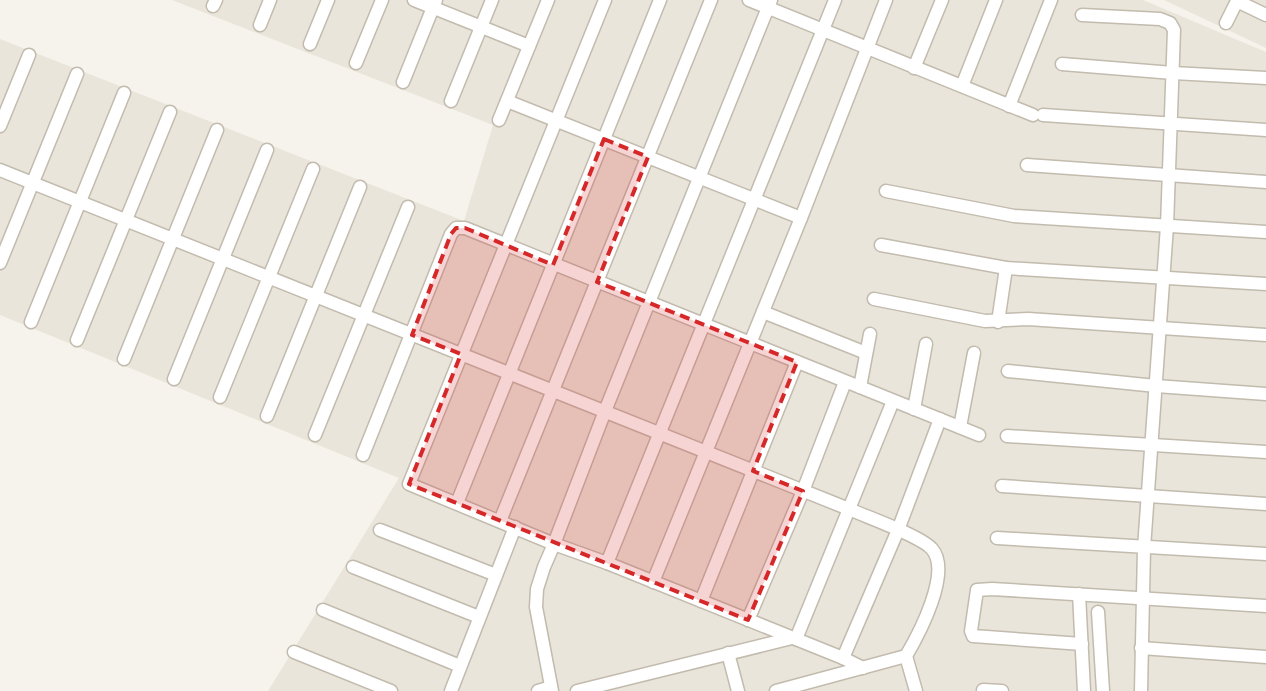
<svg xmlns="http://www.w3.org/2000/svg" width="1266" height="691" viewBox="0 0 1266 691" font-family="'Asap Condensed',sans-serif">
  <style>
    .residential { fill: #eae5da }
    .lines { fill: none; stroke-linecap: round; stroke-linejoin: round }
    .minor-casing { stroke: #c2bbae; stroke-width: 15 }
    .minor { stroke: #fff; stroke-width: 12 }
    .marked { fill: #d62828; fill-opacity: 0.2; stroke: #d62828; stroke-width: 4; stroke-dasharray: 10 6; stroke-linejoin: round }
  </style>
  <rect width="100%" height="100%" fill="#f6f3ec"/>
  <g class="residential">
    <path d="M 172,0 L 1143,0 L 1266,52 L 1266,691 L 268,691 L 399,478 L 0,315 L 0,39 L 464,221 L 493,125 Z"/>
    <path d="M 1164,0 L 1266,0 L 1266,48 Z"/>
  </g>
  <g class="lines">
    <g class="minor-casing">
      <g id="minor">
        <path d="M 414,0 L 529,46"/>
        <path d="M 605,0 L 409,484 L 554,544 L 607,563 L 843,658 L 863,668"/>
        <path d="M 749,0 L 1033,115"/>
        <path d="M 213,6 L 216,0"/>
        <path d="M 1082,15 L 1160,19 L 1170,23 L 1174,30 L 1167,226 L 1144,548 L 1141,691"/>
        <path d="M 1226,23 L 1237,1 L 1266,15"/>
        <path d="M 260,25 L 270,0"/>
        <path d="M 310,44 L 328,0"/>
        <path d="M 356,63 L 382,0"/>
        <path d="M 1062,64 L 1173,73 L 1266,78"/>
        <path d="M 914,68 L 942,0"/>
        <path d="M 403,82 L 436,0"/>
        <path d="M 962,86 L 996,0"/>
        <path d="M 451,101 L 492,0"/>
        <path d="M 507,101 L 801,218"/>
        <path d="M 1009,106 L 1051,0"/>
        <path d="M 1043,115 L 1266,130"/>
        <path d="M 499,120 L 548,0"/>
        <path d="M 0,126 L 29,55"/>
        <path d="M 1027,165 L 1266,182"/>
        <path d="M 0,170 L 849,509 C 867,517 921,536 932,549 C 952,572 919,634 906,656 L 916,691"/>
        <path d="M 886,191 L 1014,216 L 1266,232"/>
        <path d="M 881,245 L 1006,268 L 1266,284"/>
        <path d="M 0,263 L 77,74"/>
        <path d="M 874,299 L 985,321 L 1028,319 L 1266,335"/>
        <path d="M 763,312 L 866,353"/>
        <path d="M 31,322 L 124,93"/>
        <path d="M 998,322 L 1006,268"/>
        <path d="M 77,340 L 170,112"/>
        <path d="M 124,359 L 217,130"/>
        <path d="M 1008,371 L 1156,386 L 1266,394"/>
        <path d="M 174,379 L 267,150"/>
        <path d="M 860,387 L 870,334"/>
        <path d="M 220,397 L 313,169"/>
        <path d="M 914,409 L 926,344"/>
        <path d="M 267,416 L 360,187"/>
        <path d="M 960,427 L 974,353"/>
        <path d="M 315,435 L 408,207"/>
        <path d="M 1007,436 L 1266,452"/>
        <path d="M 363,455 L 451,234 L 456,228 L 465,228 L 979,435"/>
        <path d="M 1002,486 L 1266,504"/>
        <path d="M 457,503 L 660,0"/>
        <path d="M 500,521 L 711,0"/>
        <path d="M 380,530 L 496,575"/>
        <path d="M 997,538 L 1266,554"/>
        <path d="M 607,563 L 835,0"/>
        <path d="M 353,567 L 479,617"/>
        <path d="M 653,582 L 801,218 L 886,0"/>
        <path d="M 1079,594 L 1084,691"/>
        <path d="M 701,601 L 797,362"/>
        <path d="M 323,610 L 460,666"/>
        <path d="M 1098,612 L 1103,691"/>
        <path d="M 748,620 L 803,491 L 845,382"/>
        <path d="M 796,639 L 893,401"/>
        <path d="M 1082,644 L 973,636 L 971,631 L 977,590 L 992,589 L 1266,606"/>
        <path d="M 1141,648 L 1266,657"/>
        <path d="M 294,652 L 391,691"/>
        <path d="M 728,653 L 738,691"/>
        <path d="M 843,658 L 898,530 L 940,419"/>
        <path d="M 983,690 L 1002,691"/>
        <path d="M 451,691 L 515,527"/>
        <path d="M 538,691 L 551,687"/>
        <path d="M 552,691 L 536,607 L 537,589 L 544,567 L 554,544 L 605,411 L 771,0"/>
        <path d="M 577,691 L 792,638"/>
        <path d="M 776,691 L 906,656"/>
      </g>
    </g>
    <use href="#minor" class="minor"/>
  </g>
  <path class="marked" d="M 604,139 L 648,157 L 597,282 L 797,362 L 753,471 L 803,491 L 748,620 L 409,484 L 461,354 L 412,335 L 451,234 L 456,228 L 465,228 L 553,265 Z"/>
</svg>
